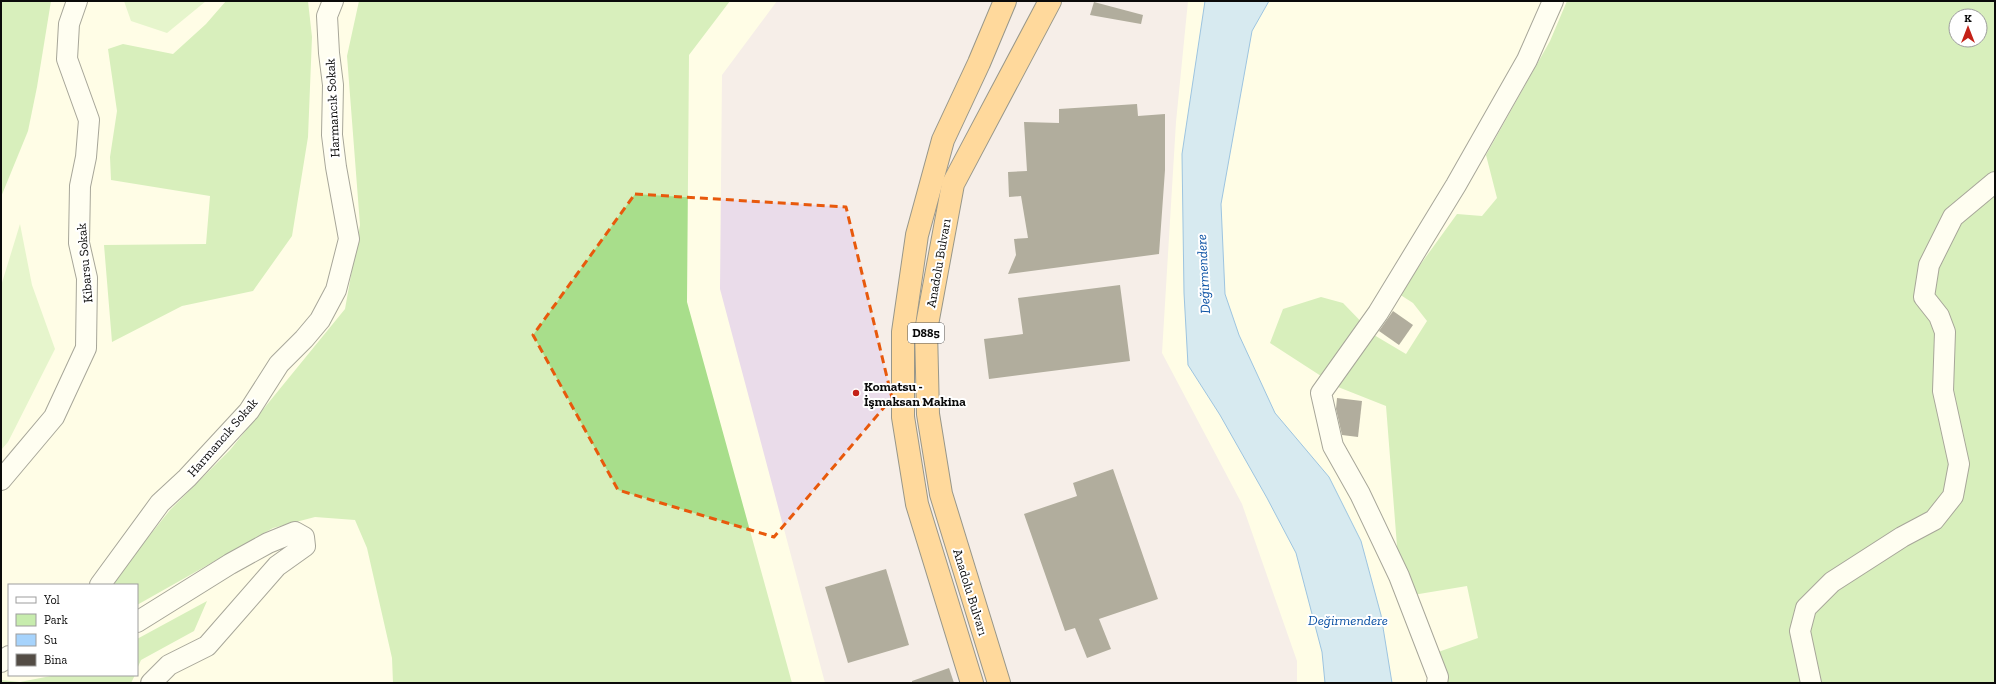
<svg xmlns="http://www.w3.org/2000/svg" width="1996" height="684" viewBox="0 0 1996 684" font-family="'Zilla Slab',serif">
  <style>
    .industrial { fill: #eadcea }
    .green { fill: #c7ecad }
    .forest { fill: #a8de8b; fill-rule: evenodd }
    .water { fill: #a6d3fc; stroke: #277fd9 }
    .building { fill: #534c45 }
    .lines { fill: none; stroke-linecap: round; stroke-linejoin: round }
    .minor-casing { stroke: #3d3d3d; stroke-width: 22 }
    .highway-casing { stroke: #1b1b1b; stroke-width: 24 }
    .minor { stroke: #fff; stroke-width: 20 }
    .highway { stroke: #ffad44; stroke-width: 22 }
    .marked { fill: none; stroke: #e8590c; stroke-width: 3; stroke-dasharray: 8 5; stroke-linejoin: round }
    .poi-dot { fill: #c42117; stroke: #fff; stroke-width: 1.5 }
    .labels { text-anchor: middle; stroke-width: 4; stroke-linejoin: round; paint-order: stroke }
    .shield { fill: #fff; stroke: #545454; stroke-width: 1 }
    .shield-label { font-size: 12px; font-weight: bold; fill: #0a0a0a }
    .street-label { font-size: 13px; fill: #0a0a0a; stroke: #fff }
    .poi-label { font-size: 13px; font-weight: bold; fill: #0a0a0a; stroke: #fff; text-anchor: start }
    .water-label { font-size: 14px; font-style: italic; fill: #0a51a4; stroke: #fff }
  </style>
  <rect width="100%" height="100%" fill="#fffde6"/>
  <path class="industrial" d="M 777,1 L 1188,1 L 1176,122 L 1162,353 L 1242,504 L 1297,661 L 1297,683 L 825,683 L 720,289 L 722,75 Z"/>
  <g class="green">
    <path d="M 124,1 L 206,1 L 167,33 L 131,21 Z"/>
    <path d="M 20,224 L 32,285 L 55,349 L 8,442 L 1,450 L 1,286 Z"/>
  </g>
  <g class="forest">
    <path d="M 1,1 L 51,1 L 37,87 L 28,131 L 1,197 Z"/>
    <path d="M 226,1 L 308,1 L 312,37 L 308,137 L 292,236 L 253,291 L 182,306 L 112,342 L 104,245 L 206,244 L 210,196 L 111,180 L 110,157 L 117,111 L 108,49 L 123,44 L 173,54 L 206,24 Z"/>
    <path d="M 359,1 L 730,1 L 689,55 L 687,302 L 792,683 L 393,683 L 392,658 L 367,548 L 355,520 L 315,517 L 273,528 L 137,605 L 137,585 L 110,585 L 170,510 L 230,450 L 345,309 L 360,225 L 347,56 Z"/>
    <path d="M 1567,1 L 1995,1 L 1995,683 L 1428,683 L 1424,657 L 1478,638 L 1467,586 L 1401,597 L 1386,406 L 1338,387 L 1270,343 L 1283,309 L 1321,297 L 1343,303 L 1374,335 L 1406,354 L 1427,321 L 1413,303 L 1399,294 L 1457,214 L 1482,216 L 1497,198 L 1486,155 L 1550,41 ZM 1956,16 L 1980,16 L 1980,40 L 1956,40 Z"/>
    <path d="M 207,601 L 194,631 L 141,660 L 137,669 L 137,639 Z"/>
    <path d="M 56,675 L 135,675 L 131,683 L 1,683 L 1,680 L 20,682 Z"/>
  </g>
  <path class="water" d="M 1205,1 L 1269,1 L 1252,31 L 1221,204 L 1225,294 L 1239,335 L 1275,413 L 1329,477 L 1361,541 L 1381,615 L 1392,683 L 1325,683 L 1322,652 L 1296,553 L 1267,498 L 1220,415 L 1188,365 L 1184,293 L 1182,154 Z"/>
  <g class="building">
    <path d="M 1094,2 L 1143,15 L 1141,24 L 1090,15 Z"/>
    <path d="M 1137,104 L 1138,116 L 1165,114 L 1165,170 L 1159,254 L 1008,274 L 1016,255 L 1014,239 L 1028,238 L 1021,196 L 1009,197 L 1008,172 L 1027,171 L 1024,122 L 1059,123 L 1059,109 Z"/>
    <path d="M 1120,285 L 1130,361 L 989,379 L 984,339 L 1023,334 L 1018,298 Z"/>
    <path d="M 1393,311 L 1413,325 L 1399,345 L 1379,331 Z"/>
    <path d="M 1337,398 L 1362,401 L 1358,437 L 1342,435 L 1336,409 Z"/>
    <path d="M 1113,469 L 1158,599 L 1099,619 L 1111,649 L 1087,658 L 1075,628 L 1065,631 L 1024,514 L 1077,496 L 1073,483 Z"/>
    <path d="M 886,569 L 909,645 L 848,663 L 825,587 Z"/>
    <path d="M 949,668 L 954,683 L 912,683 L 912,681 Z"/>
  </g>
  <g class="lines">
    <g class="minor-casing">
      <g id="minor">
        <path d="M 1,480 L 54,417 L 86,348 L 87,278 L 79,243 L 80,186 L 86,157 L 89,120 L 67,59 L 69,24 L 77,1"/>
        <path d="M 100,585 L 160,503 L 187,478 L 249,411 L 279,364 L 304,339 L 320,320 L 336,290 L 349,239 L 336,167 L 332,135 L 333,85 L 329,53 L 327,16 L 333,1"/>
        <path d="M 137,622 L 230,564 L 268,543 L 295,532 L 304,537 L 305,546 L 277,566 L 207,646 L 169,665 L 151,683"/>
        <path d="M 1,662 L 9,656"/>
        <path d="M 1437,683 L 1438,677 L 1399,576 L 1360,494 L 1333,446 L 1321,393 L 1378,313 L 1456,185 L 1527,60 L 1553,1"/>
        <path d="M 1811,683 L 1800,631 L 1806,608 L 1832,582 L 1902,537 L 1934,520 L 1953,496 L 1959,464 L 1943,391 L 1945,332 L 1939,316 L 1924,297 L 1929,265 L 1953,217 L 1995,182"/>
      </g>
    </g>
    <g class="highway-casing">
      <g id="highway">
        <path d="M 972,683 L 917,504 L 903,417 L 903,332 L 917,235 L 943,140 L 979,63 L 1005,1"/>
        <path d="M 999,683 L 941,494 L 928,414 L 926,330 L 953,184 L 1050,1"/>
      </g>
    </g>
    <use href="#minor" class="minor"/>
    <use href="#highway" class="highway"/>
  </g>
  <path d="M0 0H1996V684H0ZM 635,194 L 846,207 L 892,398 L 774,537 L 618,490 L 533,335 Z" fill="#fffde6" fill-opacity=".55" fill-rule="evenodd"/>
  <path class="marked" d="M 635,194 L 846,207 L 892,398 L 774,537 L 618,490 L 533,335 Z"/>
  <circle class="poi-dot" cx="856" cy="393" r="4"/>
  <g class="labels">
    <rect class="shield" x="908" y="323" width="36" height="20" rx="3"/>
    <g class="shield-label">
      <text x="926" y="337">D885</text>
    </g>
    <g class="street-label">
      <text transform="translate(332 108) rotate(-93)" y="5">Harmancık Sokak</text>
      <text transform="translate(84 263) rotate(-95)" y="5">Kibarsu Sokak</text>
      <text transform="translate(938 263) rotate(-80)" y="5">Anadolu Bulvarı</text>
      <text transform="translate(222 437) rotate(-49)" y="5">Harmancık Sokak</text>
      <text transform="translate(971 592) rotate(73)" y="5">Anadolu Bulvarı</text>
    </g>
    <g class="poi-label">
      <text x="864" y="391">Komatsu -<tspan x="864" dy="15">İşmaksan Makina</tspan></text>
    </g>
    <g class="water-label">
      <text transform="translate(1203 274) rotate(-93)" y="5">Değirmendere</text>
      <text x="1348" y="625">Değirmendere</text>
    </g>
  </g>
  <rect width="1996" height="684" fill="none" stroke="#0a0a0a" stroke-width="4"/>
  <rect x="8" y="584" width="130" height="92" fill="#ffffff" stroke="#9d9d9d"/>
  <rect x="16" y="597" width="20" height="6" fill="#ffffff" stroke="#9d9d9d"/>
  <text x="44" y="604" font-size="12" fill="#0a0a0a">Yol</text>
  <rect x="16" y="614" width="20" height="12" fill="#c7ecad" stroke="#9d9d9d"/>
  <text x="44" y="624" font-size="12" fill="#0a0a0a">Park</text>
  <rect x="16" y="634" width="20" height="12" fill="#a6d3fc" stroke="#9d9d9d"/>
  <text x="44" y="644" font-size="12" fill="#0a0a0a">Su</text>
  <rect x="16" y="654" width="20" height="12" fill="#534c45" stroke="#9d9d9d"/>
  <text x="44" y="664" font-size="12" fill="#0a0a0a">Bina</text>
  <g transform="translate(1968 28)"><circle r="19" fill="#ffffff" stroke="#9d9d9d"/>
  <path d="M0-3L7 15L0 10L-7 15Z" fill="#c42117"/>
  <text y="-6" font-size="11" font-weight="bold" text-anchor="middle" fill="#0a0a0a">K</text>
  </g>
</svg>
